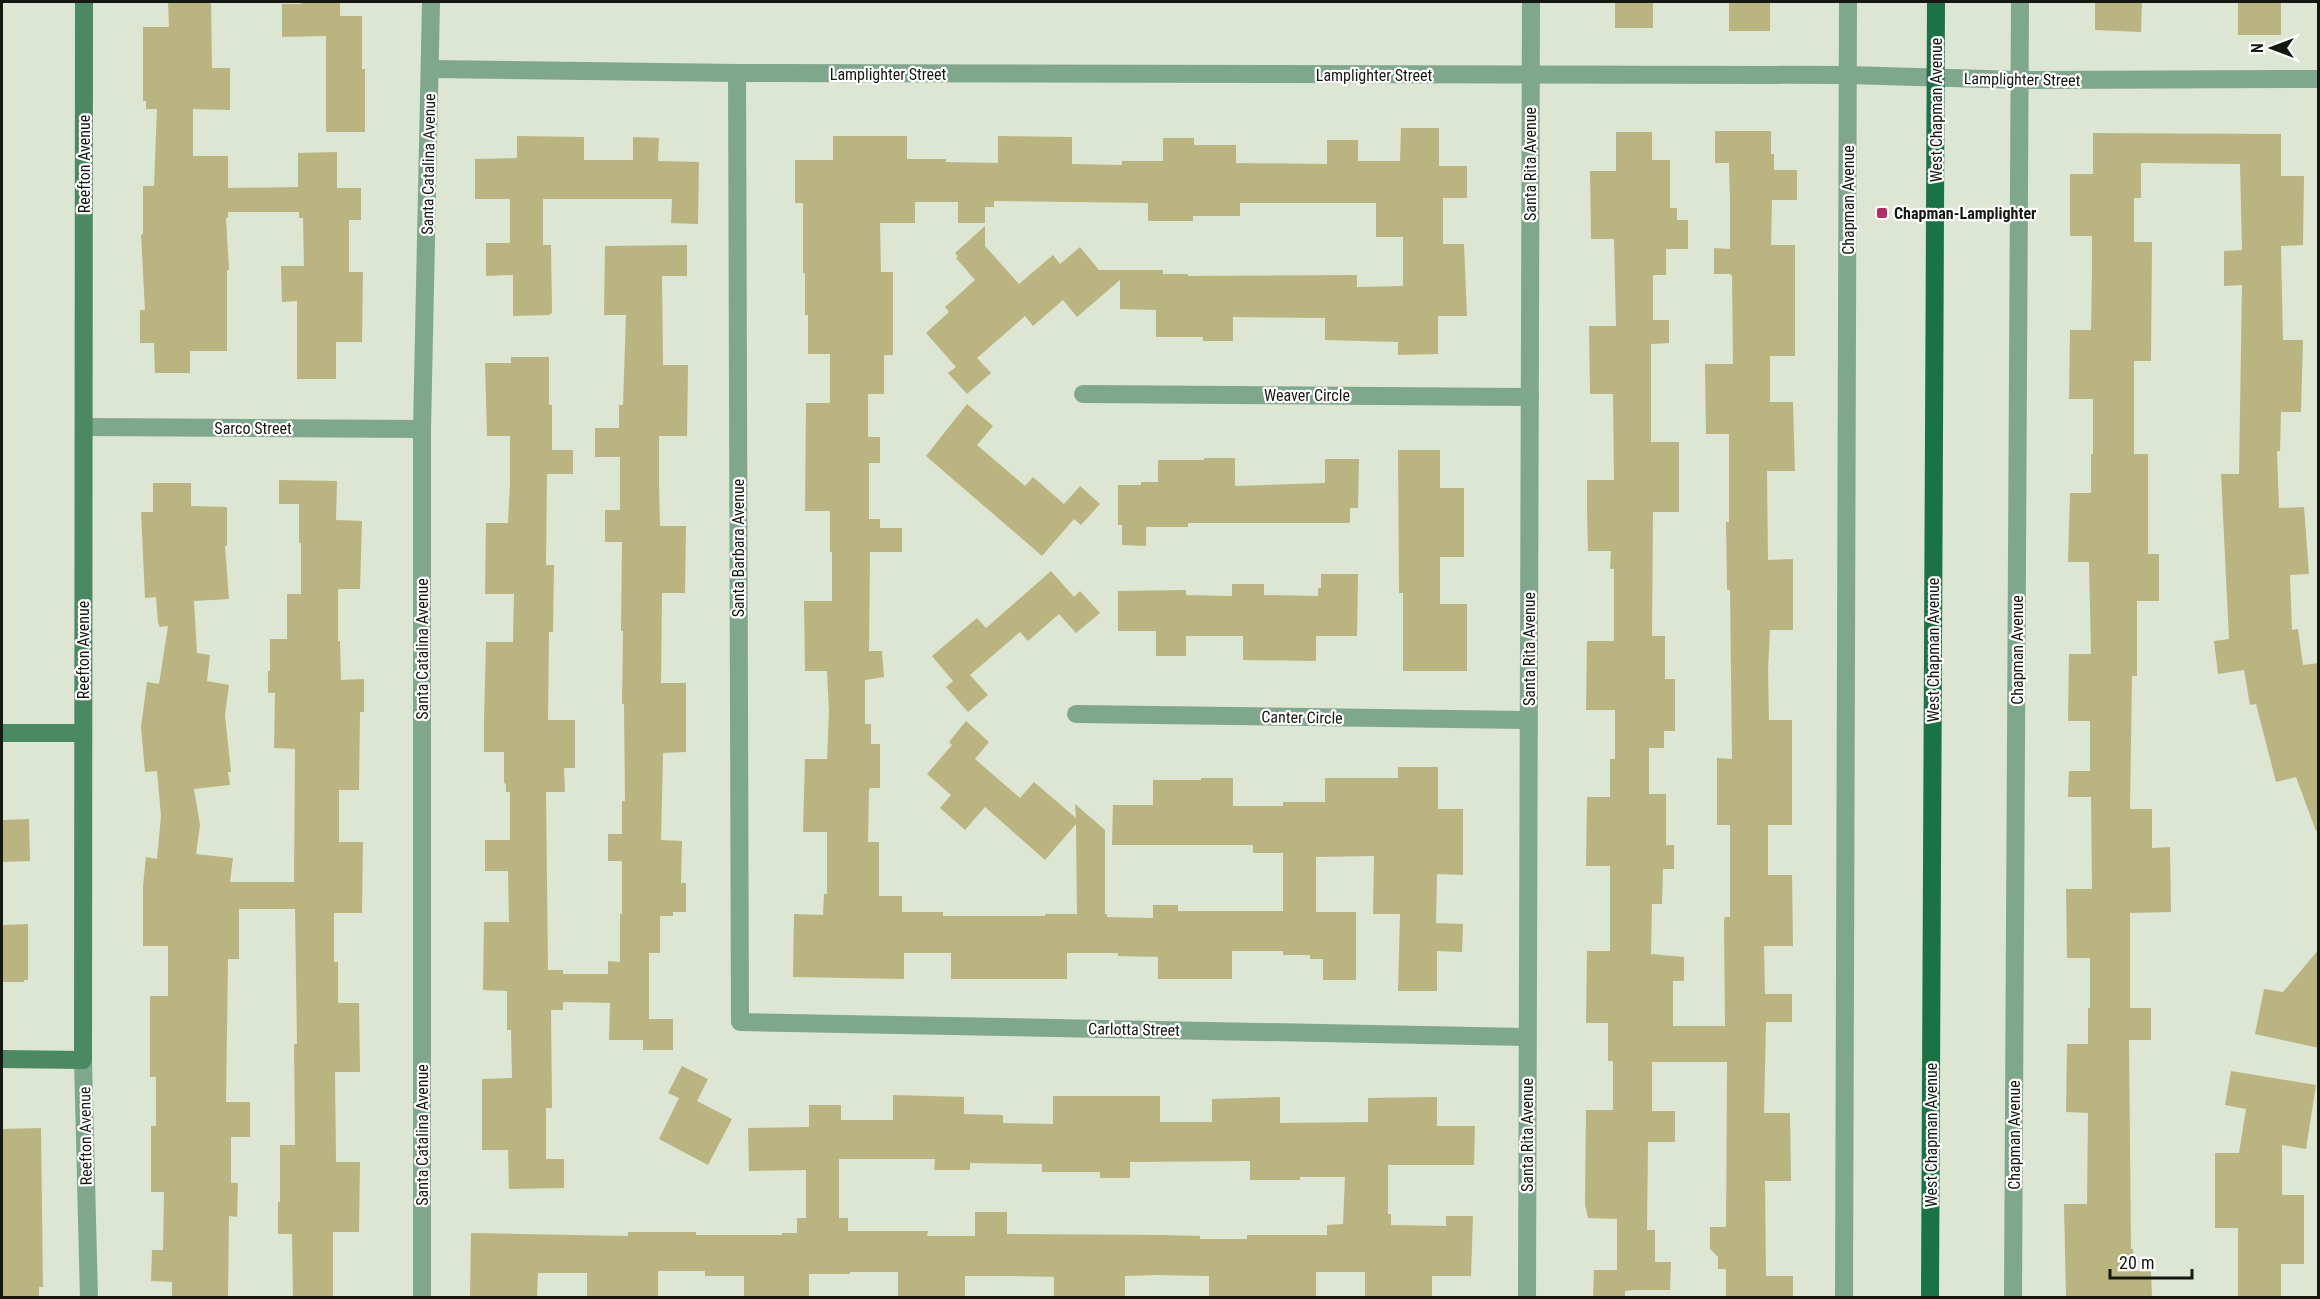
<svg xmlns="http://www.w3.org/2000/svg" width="2320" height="1299" viewBox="0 0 2320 1299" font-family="'Roboto Condensed',sans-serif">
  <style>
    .building { fill: #bab580; fill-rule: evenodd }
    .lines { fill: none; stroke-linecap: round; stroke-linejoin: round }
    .street { stroke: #7fa78c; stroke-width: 18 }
    .secondary { stroke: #4b8962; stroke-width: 18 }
    .primary { stroke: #197344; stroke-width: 18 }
    .poi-dot { fill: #b62c67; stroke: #fff; stroke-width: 2 }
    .labels { text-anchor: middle; stroke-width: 4.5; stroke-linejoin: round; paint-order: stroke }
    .street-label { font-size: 16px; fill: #141810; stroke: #fff }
    .poi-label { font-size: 16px; font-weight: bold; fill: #141810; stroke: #fff; text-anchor: start }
  </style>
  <rect width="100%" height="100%" fill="#dce6d2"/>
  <g class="building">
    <path d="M 168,2 L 211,2 L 212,68 L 230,68 L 230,110 L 193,109 L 193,156 L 228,156 L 228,188 L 298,187 L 298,153 L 337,152 L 337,188 L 361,188 L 361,220 L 349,220 L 349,272 L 363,272 L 362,342 L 336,342 L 336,379 L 297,379 L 297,301 L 282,302 L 281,266 L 304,266 L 303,218 L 299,218 L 299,212 L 228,212 L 228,218 L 226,218 L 229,270 L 227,270 L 227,351 L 190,351 L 190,373 L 155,373 L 154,343 L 140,343 L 140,310 L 145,310 L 141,235 L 143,234 L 143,186 L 154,186 L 157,109 L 146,109 L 146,101 L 143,101 L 143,27 L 169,27 Z"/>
    <path d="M 302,2 L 340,2 L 340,16 L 362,16 L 362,69 L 365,69 L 365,132 L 326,132 L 326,36 L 282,37 L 282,4 L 302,4 Z"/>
    <rect x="1615" y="2" width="38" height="26"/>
    <rect x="1729" y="2" width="41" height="29"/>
    <path d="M 2095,2 L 2142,2 L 2141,32 L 2095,30 Z"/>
    <rect x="2238" y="2" width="43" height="33"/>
    <path d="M 1401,128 L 1439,128 L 1439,166 L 1467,166 L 1467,198 L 1443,198 L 1443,244 L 1464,244 L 1467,316 L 1438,316 L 1438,354 L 1398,355 L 1398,342 L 1325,340 L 1325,318 L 1233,317 L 1233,341 L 1203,341 L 1203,337 L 1156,337 L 1156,310 L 1120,309 L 1120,280 L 1077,317 L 1063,300 L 1033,326 L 1025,316 L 977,358 L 991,373 L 967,394 L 948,373 L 956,367 L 926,333 L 949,312 L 945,307 L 975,280 L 956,258 L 958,256 L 955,253 L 985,226 L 985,246 L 1019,284 L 1053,255 L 1060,264 L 1080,247 L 1099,270 L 1163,270 L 1163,274 L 1188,274 L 1188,276 L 1357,275 L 1357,287 L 1403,286 L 1403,237 L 1376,237 L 1376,203 L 1240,203 L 1240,216 L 1193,216 L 1193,221 L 1148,221 L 1148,203 L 994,201 L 994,207 L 985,207 L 985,223 L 958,223 L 958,202 L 915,202 L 915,223 L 880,223 L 881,272 L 893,272 L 893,355 L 884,355 L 884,394 L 868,394 L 868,437 L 880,437 L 880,463 L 869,463 L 869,519 L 880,519 L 880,528 L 902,528 L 902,552 L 870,552 L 869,651 L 882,651 L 884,677 L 865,680 L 865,724 L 871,724 L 871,744 L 880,744 L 880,788 L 870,788 L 869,790 L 868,842 L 879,842 L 879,896 L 902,896 L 902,912 L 943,912 L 943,916 L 1045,916 L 1045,914 L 1077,914 L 1076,824 L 1045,860 L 985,807 L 965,830 L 940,808 L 951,795 L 927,774 L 952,745 L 949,742 L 966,721 L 989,742 L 975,759 L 1020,798 L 1034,782 L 1076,818 L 1075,804 L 1105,830 L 1105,914 L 1107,914 L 1107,917 L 1153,918 L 1153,905 L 1178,905 L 1178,911 L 1283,911 L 1283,853 L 1253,853 L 1253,845 L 1112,845 L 1113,805 L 1153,805 L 1153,780 L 1201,780 L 1201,778 L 1233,778 L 1233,806 L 1283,806 L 1283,802 L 1325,802 L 1325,778 L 1398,778 L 1398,767 L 1438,767 L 1438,809 L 1463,809 L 1463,875 L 1437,874 L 1436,923 L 1463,924 L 1462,952 L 1437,951 L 1437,991 L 1398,991 L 1400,914 L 1373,914 L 1374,856 L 1316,857 L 1316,912 L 1356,912 L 1356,980 L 1323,980 L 1323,959 L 1310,959 L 1310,955 L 1283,955 L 1283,951 L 1232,951 L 1232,979 L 1158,979 L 1158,957 L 1118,956 L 1118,953 L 1067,953 L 1067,979 L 951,979 L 951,953 L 904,953 L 904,979 L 793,977 L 794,914 L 823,915 L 824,894 L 827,894 L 827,832 L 803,832 L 805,759 L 827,759 L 829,712 L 827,671 L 805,671 L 804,601 L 832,601 L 832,552 L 830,552 L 830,511 L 805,511 L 806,403 L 830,403 L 830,354 L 808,354 L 808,315 L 805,315 L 805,273 L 803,273 L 803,203 L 795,203 L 795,160 L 833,160 L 833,136 L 907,136 L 907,159 L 946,159 L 946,162 L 998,163 L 998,136 L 1072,137 L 1072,164 L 1122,165 L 1122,161 L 1163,161 L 1163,138 L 1194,138 L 1194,145 L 1236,145 L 1236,163 L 1327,164 L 1327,140 L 1358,140 L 1358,161 L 1400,161 Z"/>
    <path d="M 1715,131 L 1771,131 L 1771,154 L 1774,154 L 1774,170 L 1797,170 L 1797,200 L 1772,200 L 1771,245 L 1795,245 L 1795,356 L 1770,356 L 1770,402 L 1793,402 L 1795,471 L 1767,471 L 1768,560 L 1793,559 L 1793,630 L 1770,630 L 1768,670 L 1769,720 L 1792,720 L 1792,825 L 1768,825 L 1768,875 L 1792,875 L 1793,946 L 1764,946 L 1765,994 L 1792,994 L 1792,1022 L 1766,1022 L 1764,1113 L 1790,1113 L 1791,1181 L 1765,1181 L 1766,1276 L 1793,1276 L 1793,1298 L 1726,1298 L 1726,1269 L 1718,1269 L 1718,1257 L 1710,1249 L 1710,1227 L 1726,1227 L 1727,1062 L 1652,1062 L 1652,1111 L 1675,1111 L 1675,1142 L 1648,1142 L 1647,1230 L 1655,1230 L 1655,1262 L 1671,1262 L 1670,1290 L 1633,1290 L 1625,1291 L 1625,1298 L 1593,1298 L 1594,1270 L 1617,1270 L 1617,1219 L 1588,1218 L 1585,1204 L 1586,1110 L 1613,1110 L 1613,1061 L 1608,1061 L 1608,1023 L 1586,1023 L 1587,951 L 1610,951 L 1610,866 L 1586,866 L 1587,797 L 1610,797 L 1610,759 L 1615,759 L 1615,710 L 1586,710 L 1587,641 L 1614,641 L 1614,569 L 1610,569 L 1611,551 L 1588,551 L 1587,512 L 1587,480 L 1614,480 L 1613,394 L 1590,394 L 1589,326 L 1616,326 L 1614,239 L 1591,239 L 1590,171 L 1616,171 L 1616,132 L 1652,132 L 1652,160 L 1670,160 L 1670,208 L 1677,208 L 1677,220 L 1688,220 L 1688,249 L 1666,249 L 1666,275 L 1653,275 L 1653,320 L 1669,320 L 1669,343 L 1651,344 L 1651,442 L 1679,442 L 1679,512 L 1653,512 L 1652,636 L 1665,636 L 1665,679 L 1675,679 L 1675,731 L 1664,731 L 1664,748 L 1649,748 L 1649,794 L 1666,794 L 1666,845 L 1674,845 L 1674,869 L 1663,869 L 1662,904 L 1652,904 L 1651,954 L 1684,957 L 1684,981 L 1673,981 L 1673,1026 L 1725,1026 L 1724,920 L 1725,917 L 1730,917 L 1730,825 L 1717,825 L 1717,758 L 1732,759 L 1730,590 L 1727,590 L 1726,522 L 1729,522 L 1729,434 L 1706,434 L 1705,364 L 1733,364 L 1732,276 L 1730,274 L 1714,274 L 1714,248 L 1730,249 L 1730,200 L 1729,163 L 1715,163 Z"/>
    <path d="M 2093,133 L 2281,134 L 2281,176 L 2304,176 L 2303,245 L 2281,246 L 2283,340 L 2303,340 L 2301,412 L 2281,412 L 2280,451 L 2277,451 L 2279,508 L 2304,507 L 2309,574 L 2290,575 L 2292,630 L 2298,629 L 2303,665 L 2319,663 L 2319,831 L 2316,831 L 2296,777 L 2276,782 L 2256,704 L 2250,705 L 2244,670 L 2218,674 L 2214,641 L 2229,639 L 2221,474 L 2239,474 L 2242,285 L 2224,286 L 2224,251 L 2242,250 L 2240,164 L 2141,163 L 2141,198 L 2134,198 L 2134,242 L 2152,242 L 2151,361 L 2134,361 L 2134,454 L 2148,454 L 2148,554 L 2159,554 L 2159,601 L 2137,601 L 2137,676 L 2132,676 L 2130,809 L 2152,809 L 2152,848 L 2170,847 L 2171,912 L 2130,913 L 2130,1008 L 2151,1008 L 2151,1040 L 2129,1040 L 2131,1249 L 2133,1249 L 2134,1271 L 2151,1271 L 2152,1298 L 2066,1296 L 2064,1204 L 2087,1204 L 2088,1113 L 2066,1112 L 2067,1044 L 2088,1044 L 2088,1008 L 2090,1008 L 2090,958 L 2067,958 L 2066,889 L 2092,889 L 2091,797 L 2068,797 L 2069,771 L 2090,771 L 2090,721 L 2068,721 L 2069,654 L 2091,654 L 2089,562 L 2068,562 L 2070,493 L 2091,493 L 2091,454 L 2093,454 L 2093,399 L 2069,399 L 2070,330 L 2091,330 L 2092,271 L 2092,236 L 2070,236 L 2070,174 L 2093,174 Z"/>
    <path d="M 517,136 L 584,137 L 584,160 L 633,160 L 633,137 L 659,138 L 658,161 L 699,162 L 698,224 L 671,223 L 672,199 L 543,199 L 543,245 L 551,245 L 552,313 L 549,315 L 513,316 L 513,275 L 486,276 L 486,243 L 510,243 L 510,199 L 475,199 L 475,159 L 517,158 Z"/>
    <path d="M 687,245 L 687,276 L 662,276 L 663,365 L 688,365 L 687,436 L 659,436 L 659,485 L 660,526 L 686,526 L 685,593 L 662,593 L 661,683 L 686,683 L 686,752 L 663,753 L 661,840 L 682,841 L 681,883 L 686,883 L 686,912 L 673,912 L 673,916 L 660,916 L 660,953 L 649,953 L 649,1019 L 673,1019 L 673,1050 L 643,1050 L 643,1040 L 609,1040 L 610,1003 L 563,1002 L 563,1010 L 551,1010 L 552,1108 L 546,1108 L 546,1159 L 564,1159 L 564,1188 L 509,1189 L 508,1150 L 482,1150 L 482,1079 L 512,1078 L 511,1030 L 507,1030 L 507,991 L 483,990 L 484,922 L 509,922 L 508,871 L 485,871 L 485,840 L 510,840 L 510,792 L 506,792 L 506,785 L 504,782 L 504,752 L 484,752 L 484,720 L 486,642 L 513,642 L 514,594 L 485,594 L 486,523 L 508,523 L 510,482 L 510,436 L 487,436 L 485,363 L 511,363 L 511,357 L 549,357 L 549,405 L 552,405 L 552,450 L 573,450 L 573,474 L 547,474 L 546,565 L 554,565 L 553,632 L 549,632 L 548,720 L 575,720 L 575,768 L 564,768 L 565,792 L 546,792 L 548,970 L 563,970 L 563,974 L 608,974 L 608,961 L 620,962 L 620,914 L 622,914 L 622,861 L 608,861 L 608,834 L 622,834 L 622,801 L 625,801 L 624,704 L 622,704 L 623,631 L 621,631 L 622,542 L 605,542 L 605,510 L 620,510 L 620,457 L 595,457 L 595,428 L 619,428 L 619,405 L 623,405 L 626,315 L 604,315 L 605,246 Z"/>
    <path d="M 967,404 L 993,426 L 977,445 L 1025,486 L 1033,477 L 1064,504 L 1080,486 L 1100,504 L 1081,525 L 1074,519 L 1042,556 L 926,456 Z"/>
    <path d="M 1398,450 L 1440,450 L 1440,488 L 1464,488 L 1464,557 L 1440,557 L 1440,604 L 1467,604 L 1467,671 L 1403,671 L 1403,593 L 1399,593 Z"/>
    <path d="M 1204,458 L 1235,458 L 1235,486 L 1325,483 L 1325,459 L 1359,459 L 1358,508 L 1350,508 L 1350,523 L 1188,523 L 1188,527 L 1146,527 L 1146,546 L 1122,545 L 1122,525 L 1118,525 L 1118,485 L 1141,485 L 1141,482 L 1158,482 L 1158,460 L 1204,460 Z"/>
    <path d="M 279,480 L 337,481 L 336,520 L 362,521 L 360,589 L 338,589 L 338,641 L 340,641 L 341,680 L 364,679 L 364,712 L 360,712 L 359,790 L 339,790 L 339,842 L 363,842 L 362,913 L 334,913 L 334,962 L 338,962 L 338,1003 L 359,1003 L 360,1072 L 335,1072 L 336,1162 L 360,1162 L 359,1232 L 333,1232 L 333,1298 L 293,1298 L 292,1234 L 278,1234 L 278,1202 L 280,1202 L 280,1145 L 295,1145 L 294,1044 L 297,1044 L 295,909 L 239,909 L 239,959 L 228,959 L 226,1102 L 250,1102 L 250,1137 L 231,1137 L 231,1183 L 238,1183 L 237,1217 L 229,1216 L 228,1298 L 172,1298 L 172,1282 L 151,1281 L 152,1250 L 163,1250 L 164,1192 L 151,1192 L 151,1126 L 156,1126 L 156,1077 L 150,1077 L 150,996 L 168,996 L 168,946 L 143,946 L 143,886 L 146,857 L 157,859 L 161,816 L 157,771 L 145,772 L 141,727 L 147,682 L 159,684 L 168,626 L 160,627 L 158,623 L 156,597 L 145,598 L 141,512 L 153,512 L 153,483 L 191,483 L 191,506 L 227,507 L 227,546 L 225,546 L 229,599 L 194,601 L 197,653 L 210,655 L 207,681 L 229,685 L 225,715 L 231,772 L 228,772 L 230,785 L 194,789 L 200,825 L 196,854 L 233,858 L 230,882 L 294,882 L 295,749 L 274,748 L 275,693 L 268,693 L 268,671 L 270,671 L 270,639 L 287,639 L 287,594 L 301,594 L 301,543 L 299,543 L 299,504 L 279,504 Z"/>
    <path d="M 1051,571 L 1074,597 L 1080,591 L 1100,613 L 1076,633 L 1059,614 L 1028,641 L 1020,632 L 970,675 L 988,695 L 968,712 L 946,687 L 953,681 L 932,656 L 977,618 L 986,628 Z"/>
    <path d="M 1321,574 L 1358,574 L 1357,636 L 1316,636 L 1316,661 L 1243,660 L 1243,636 L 1186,636 L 1186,656 L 1156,656 L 1156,631 L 1118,631 L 1118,591 L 1186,590 L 1186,595 L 1232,596 L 1232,584 L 1264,584 L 1264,595 L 1318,596 L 1318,588 L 1321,588 Z"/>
    <path d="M 29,819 L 30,861 L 2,862 L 2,820 Z"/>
    <path d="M 28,924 L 28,980 L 24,980 L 24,982 L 2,982 L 2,925 Z"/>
    <path d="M 2319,949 L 2319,1048 L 2255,1034 L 2264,989 L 2283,992 Z"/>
    <path d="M 682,1066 L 708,1079 L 697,1101 L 732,1119 L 708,1165 L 659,1139 L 679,1098 L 668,1093 Z"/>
    <path d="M 2231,1071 L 2316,1085 L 2306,1149 L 2282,1145 L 2282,1195 L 2304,1195 L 2304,1264 L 2281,1264 L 2281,1298 L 2238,1298 L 2238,1228 L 2215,1228 L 2215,1153 L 2239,1153 L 2246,1109 L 2225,1105 Z"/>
    <path d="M 893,1095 L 964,1097 L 964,1114 L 1003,1115 L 1003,1123 L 1053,1124 L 1053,1096 L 1160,1096 L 1160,1122 L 1212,1122 L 1212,1099 L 1280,1097 L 1280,1123 L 1368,1122 L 1368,1098 L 1437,1097 L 1437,1126 L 1475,1126 L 1474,1165 L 1388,1165 L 1388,1214 L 1391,1214 L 1391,1225 L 1446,1226 L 1446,1216 L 1473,1216 L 1471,1276 L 1432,1276 L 1432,1298 L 1365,1298 L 1365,1272 L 1316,1272 L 1316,1298 L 1209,1298 L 1209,1276 L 1155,1275 L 1125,1276 L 1125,1298 L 1054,1298 L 1054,1277 L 1015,1276 L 965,1276 L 965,1298 L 898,1298 L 898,1272 L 850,1272 L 850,1274 L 809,1274 L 809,1298 L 744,1298 L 744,1276 L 705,1276 L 705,1271 L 658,1271 L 658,1298 L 587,1297 L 587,1273 L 538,1273 L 537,1298 L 470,1297 L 471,1233 L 628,1236 L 628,1232 L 696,1232 L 696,1235 L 782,1235 L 782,1233 L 797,1233 L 797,1218 L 806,1218 L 806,1170 L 749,1171 L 748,1128 L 809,1127 L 809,1105 L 841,1105 L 841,1120 L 893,1120 ZM 839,1159 L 935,1159 L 934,1170 L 970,1170 L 970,1163 L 1042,1164 L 1042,1172 L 1100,1172 L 1100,1178 L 1130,1178 L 1130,1162 L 1250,1161 L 1250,1180 L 1300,1180 L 1300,1177 L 1345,1177 L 1343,1224 L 1327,1225 L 1327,1235 L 1247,1235 L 1247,1239 L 1200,1239 L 1200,1236 L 1161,1235 L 1007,1234 L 1007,1212 L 975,1212 L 975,1236 L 927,1236 L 928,1231 L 848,1231 L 848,1218 L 839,1218 Z"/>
    <path d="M 41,1128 L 43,1287 L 39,1287 L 39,1298 L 2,1298 L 2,1129 Z"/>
  </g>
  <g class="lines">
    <g class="street">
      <path d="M 430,69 L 737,73 L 1848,75 L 2020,80 L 2318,79"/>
      <path d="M 737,73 L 740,1022 L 1527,1037"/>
      <path d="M 1083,394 L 1530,397"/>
      <path d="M 84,427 L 422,429"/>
      <path d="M 1076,714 L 1528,720"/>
      <path d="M 83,1060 L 89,1298"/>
      <path d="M 422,1298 L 422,429 L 431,2"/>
      <path d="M 1527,1298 L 1531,2"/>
      <path d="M 1844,1298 L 1848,2"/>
      <path d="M 2013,1298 L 2020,2"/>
    </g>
    <g class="secondary">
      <path d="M 2,733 L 82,733"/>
      <path d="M 2,1059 L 83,1060 L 84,2"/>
    </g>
    <path class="primary" d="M 1930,1298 L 1936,2"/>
  </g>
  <rect class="poi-dot" x="1876" y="207" width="12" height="12" rx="3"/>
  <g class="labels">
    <g class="street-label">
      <text x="888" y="80">Lamplighter Street</text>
      <text x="1374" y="81">Lamplighter Street</text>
      <text transform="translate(2022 79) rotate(1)" y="6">Lamplighter Street</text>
      <text transform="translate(1936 110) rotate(-90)" y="6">West Chapman Avenue</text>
      <text transform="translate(84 164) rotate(-90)" y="6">Reefton Avenue</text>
      <text transform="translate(428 164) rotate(-89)" y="6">Santa Catalina Avenue</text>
      <text transform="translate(1530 164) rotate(-90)" y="6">Santa Rita Avenue</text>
      <text transform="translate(1848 200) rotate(-90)" y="6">Chapman Avenue</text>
      <text x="1307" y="401">Weaver Circle</text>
      <text x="253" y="434">Sarco Street</text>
      <text transform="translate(738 548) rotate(-90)" y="6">Santa Barbara Avenue</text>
      <text transform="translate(422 649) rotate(-90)" y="6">Santa Catalina Avenue</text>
      <text transform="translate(1529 649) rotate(-90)" y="6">Santa Rita Avenue</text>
      <text transform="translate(83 650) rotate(-90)" y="6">Reefton Avenue</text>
      <text transform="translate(1933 650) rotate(-90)" y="6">West Chapman Avenue</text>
      <text transform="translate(2017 650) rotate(-90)" y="6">Chapman Avenue</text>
      <text transform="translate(1302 717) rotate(1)" y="6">Canter Circle</text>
      <text transform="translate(1134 1029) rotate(1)" y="6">Carlotta Street</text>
      <text transform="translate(422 1135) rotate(-90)" y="6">Santa Catalina Avenue</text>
      <text transform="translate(1527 1135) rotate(-90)" y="6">Santa Rita Avenue</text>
      <text transform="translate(1931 1135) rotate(-90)" y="6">West Chapman Avenue</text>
      <text transform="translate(2014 1135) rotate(-90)" y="6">Chapman Avenue</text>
      <text transform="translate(85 1136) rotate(-91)" y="6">Reefton Avenue</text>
    </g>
    <g class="poi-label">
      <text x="1894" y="219">Chapman-Lamplighter</text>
    </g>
  </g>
  <rect width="2320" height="1299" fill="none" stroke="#141810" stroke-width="6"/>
  <g transform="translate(2272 48) rotate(270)" stroke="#ffffff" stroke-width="4.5" paint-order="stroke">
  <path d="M0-4.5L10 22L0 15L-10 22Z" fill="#141810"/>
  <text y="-9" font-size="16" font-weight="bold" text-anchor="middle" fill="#141810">N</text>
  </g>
  <path d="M2110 1269v9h82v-9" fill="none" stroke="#141810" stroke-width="3"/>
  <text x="2119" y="1269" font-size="18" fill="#141810" stroke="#ffffff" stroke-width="4.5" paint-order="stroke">20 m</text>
</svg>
